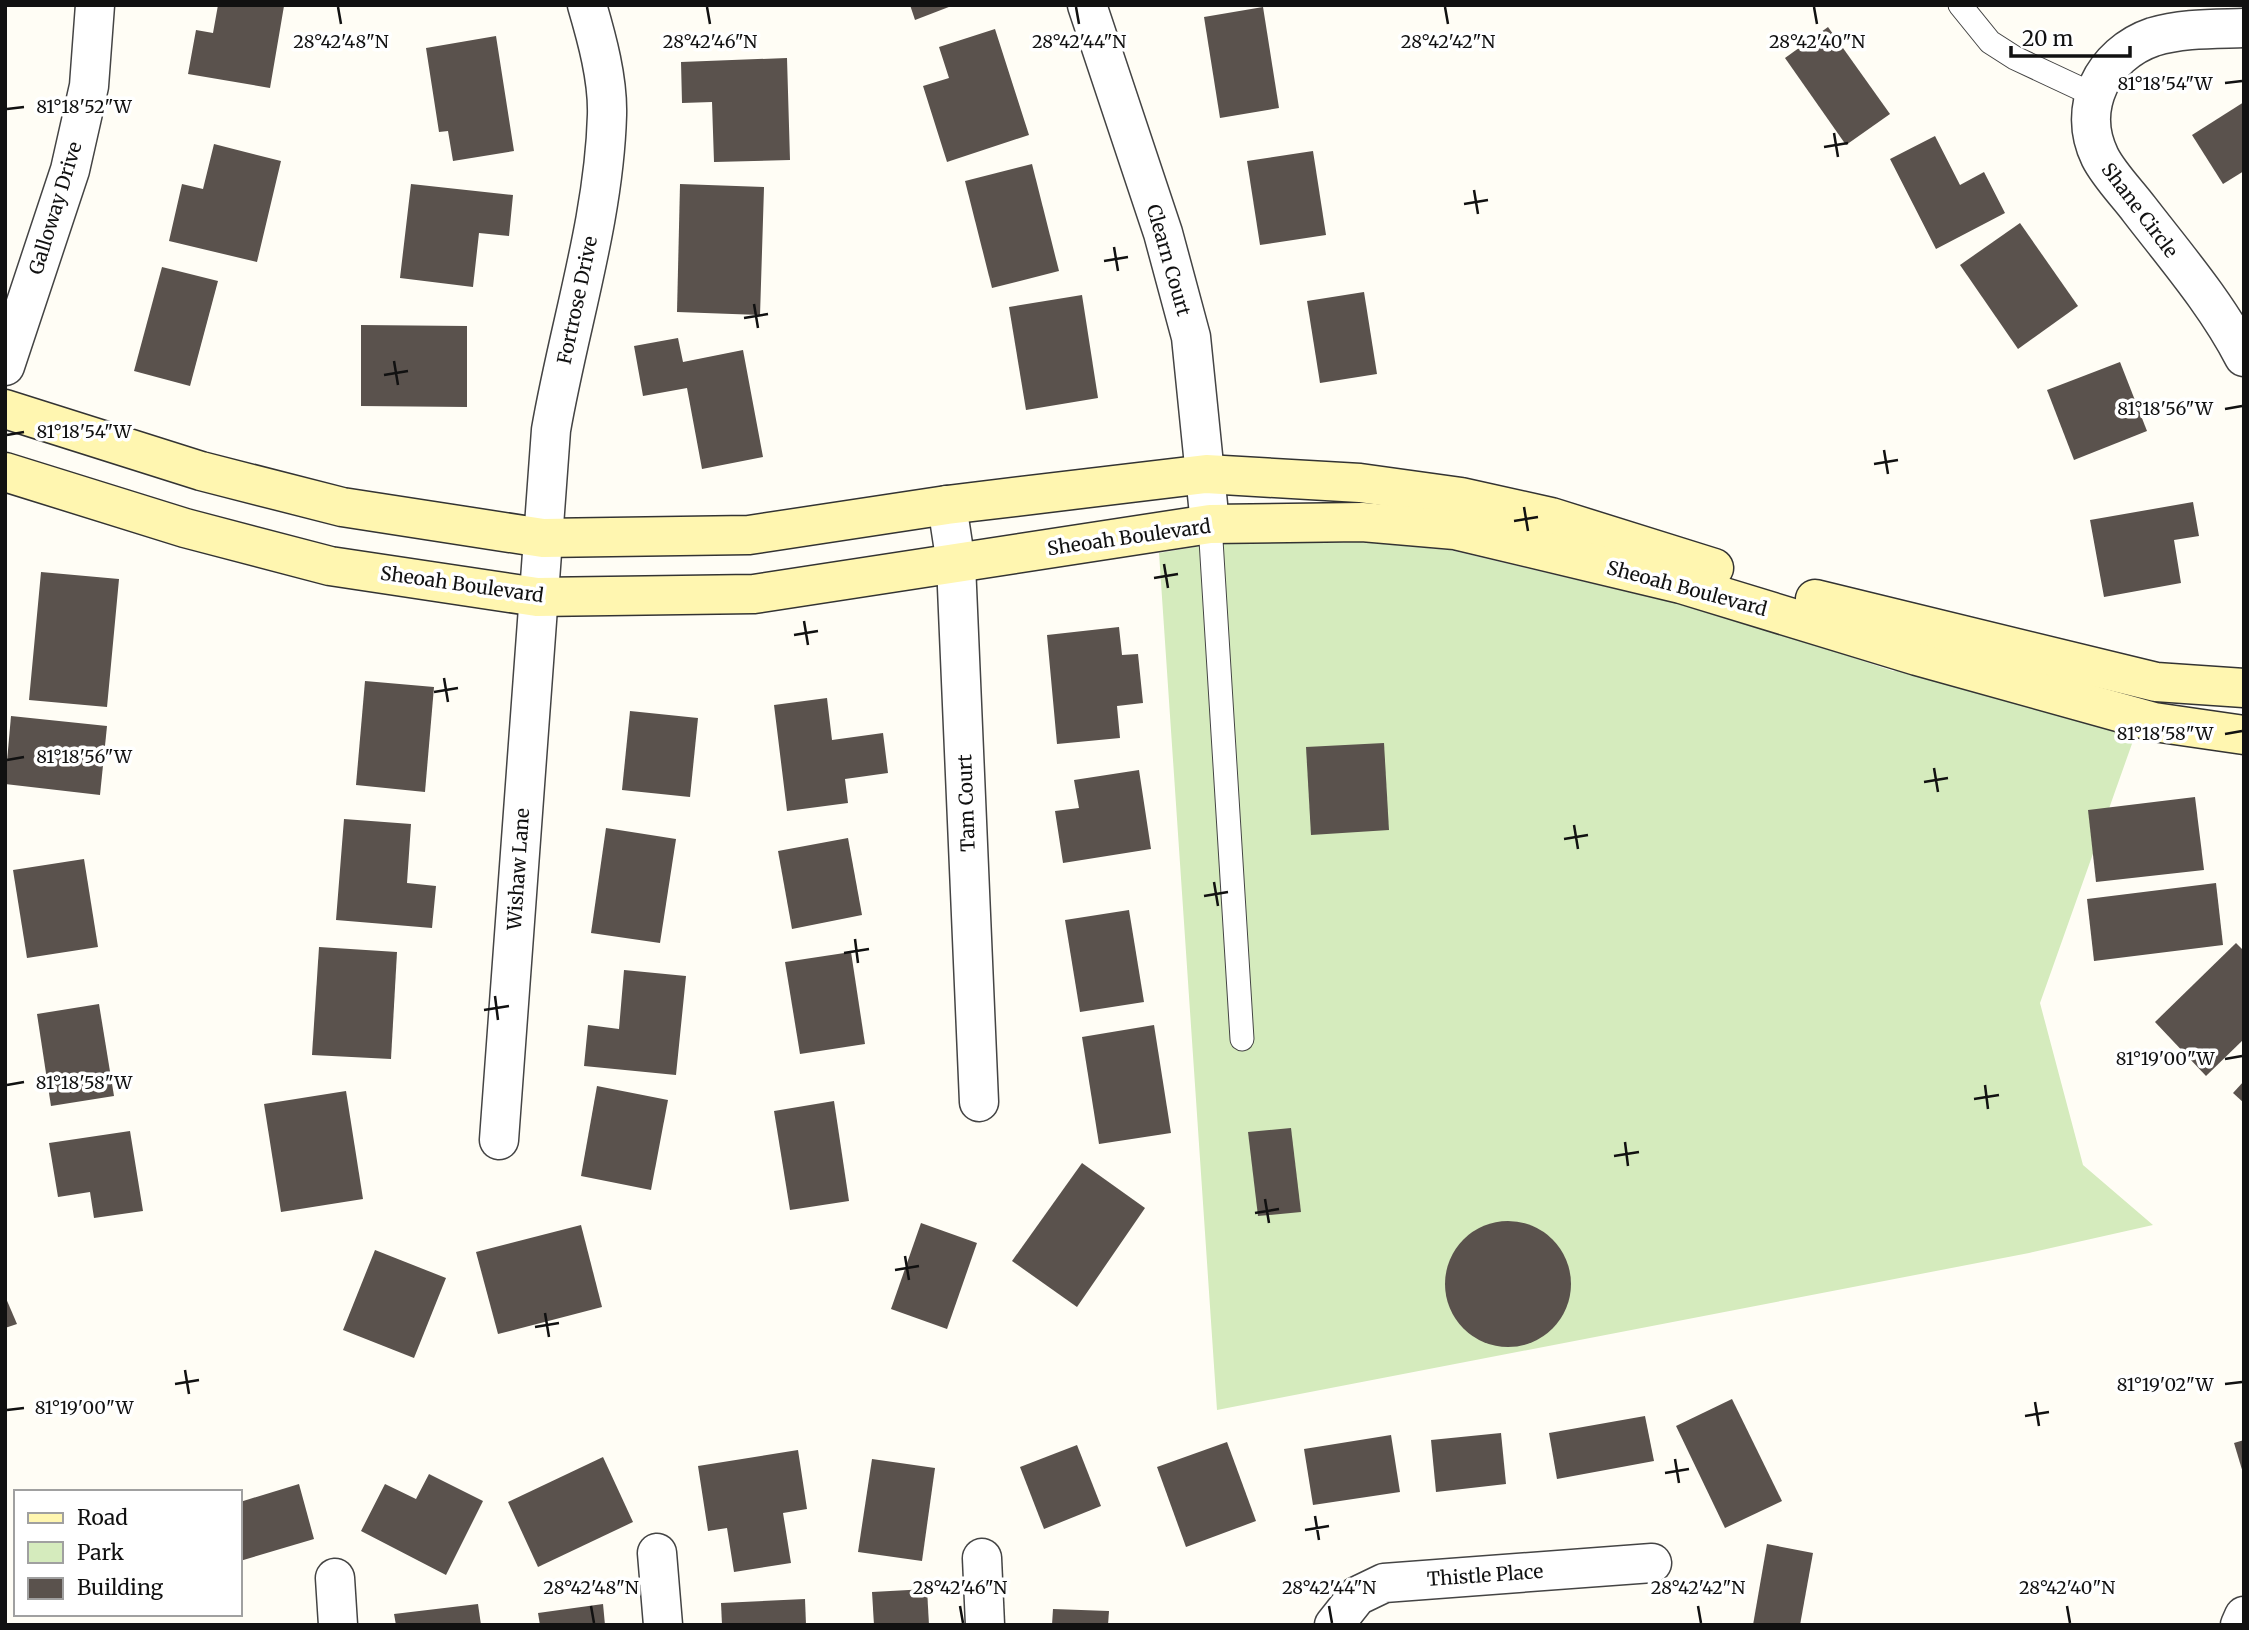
<svg xmlns="http://www.w3.org/2000/svg" width="2249" height="1630" viewBox="0 0 2249 1630" font-family="Merriweather,serif">
  <style>
    .green { fill: #d5ebbd }
    .building { fill: #5a524d }
    .lines { fill: none; stroke-linecap: round; stroke-linejoin: round }
    .lane-casing { stroke: #444; stroke-width: 25 }
    .street-casing { stroke: #444; stroke-width: 41 }
    .secondary-casing { stroke: #333; stroke-width: 41 }
    .lane { stroke: #fff; stroke-width: 23 }
    .street { stroke: #fff; stroke-width: 38 }
    .secondary { stroke: #fff6b0; stroke-width: 38 }
    .ticks { fill: none; stroke: #111; stroke-width: 2.5 }
    .labels { text-anchor: middle; stroke-width: 7; stroke-linejoin: round; paint-order: stroke }
    .street-label { font-size: 19px; fill: #111; stroke: #fff }
    .ticks-label { font-size: 18px; text-anchor: middle; fill: #111; stroke: #fff; stroke-width: 7; stroke-linejoin: round; paint-order: stroke }
  </style>
  <rect width="100%" height="100%" fill="#fffdf5"/>
  <path class="green" d="M 1361,542 L 1450,550 L 1675,603 L 1800,640 L 1893,671 L 2161,662 L 2040,1003 L 2083,1165 L 2153,1225 L 2029,1253 L 1217,1410 L 1159,553 L 1212,544 Z"/>
  <g class="building">
    <path d="M 218,5 L 284,6 L 270,88 L 188,74 L 196,30 L 213,33 Z"/>
    <path d="M 910,5 L 954,5 L 915,20 Z"/>
    <path d="M 1263,7 L 1279,108 L 1220,118 L 1204,17 Z"/>
    <path d="M 1828,27 L 1890,114 L 1846,145 L 1785,58 Z"/>
    <path d="M 995,29 L 1029,135 L 947,162 L 923,86 L 949,78 L 939,47 Z"/>
    <path d="M 496,36 L 514,151 L 453,161 L 448,131 L 439,132 L 426,48 Z"/>
    <path d="M 787,58 L 790,160 L 714,162 L 712,102 L 682,103 L 681,62 Z"/>
    <path d="M 2244,102 L 2244,171 L 2223,184 L 2192,135 Z"/>
    <path d="M 1935,136 L 1960,185 L 1984,172 L 2005,213 L 1936,249 L 1890,159 Z"/>
    <path d="M 214,144 L 281,161 L 257,262 L 169,241 L 182,184 L 203,189 Z"/>
    <path d="M 1313,151 L 1326,235 L 1260,245 L 1247,161 Z"/>
    <path d="M 1032,164 L 1059,271 L 992,288 L 965,181 Z"/>
    <path d="M 411,184 L 513,195 L 509,236 L 479,233 L 473,287 L 400,278 Z"/>
    <path d="M 680,184 L 764,187 L 760,315 L 677,312 Z"/>
    <path d="M 2020,223 L 2078,306 L 2018,349 L 1960,265 Z"/>
    <path d="M 162,267 L 218,281 L 190,386 L 134,371 Z"/>
    <path d="M 1364,292 L 1377,374 L 1320,383 L 1307,301 Z"/>
    <path d="M 1082,295 L 1098,398 L 1026,410 L 1009,307 Z"/>
    <path d="M 361,325 L 467,326 L 467,407 L 361,406 Z"/>
    <path d="M 678,338 L 683,362 L 743,350 L 763,457 L 702,469 L 687,388 L 643,396 L 634,346 Z"/>
    <path d="M 2120,362 L 2147,431 L 2074,460 L 2047,390 Z"/>
    <path d="M 2193,502 L 2199,536 L 2174,540 L 2181,583 L 2104,597 L 2090,520 Z"/>
    <path d="M 41,572 L 119,579 L 107,707 L 29,700 Z"/>
    <path d="M 1119,627 L 1122,655 L 1138,654 L 1143,703 L 1117,706 L 1120,738 L 1057,744 L 1047,635 Z"/>
    <path d="M 365,681 L 434,687 L 425,792 L 356,785 Z"/>
    <path d="M 827,698 L 832,740 L 883,733 L 888,773 L 845,779 L 848,803 L 787,811 L 774,705 Z"/>
    <path d="M 630,711 L 698,718 L 690,797 L 622,790 Z"/>
    <path d="M 11,716 L 107,726 L 100,795 L 5,784 Z"/>
    <path d="M 1384,743 L 1389,830 L 1311,835 L 1306,747 Z"/>
    <path d="M 1139,770 L 1151,849 L 1063,863 L 1055,811 L 1079,808 L 1074,780 Z"/>
    <path d="M 2195,797 L 2204,870 L 2096,882 L 2088,810 Z"/>
    <path d="M 344,819 L 411,824 L 407,883 L 436,886 L 432,928 L 336,920 Z"/>
    <path d="M 606,828 L 676,839 L 660,943 L 591,933 Z"/>
    <path d="M 848,838 L 862,915 L 792,929 L 778,851 Z"/>
    <path d="M 84,859 L 98,947 L 27,958 L 13,870 Z"/>
    <path d="M 2216,883 L 2223,945 L 2094,961 L 2087,899 Z"/>
    <path d="M 1129,910 L 1144,1002 L 1080,1012 L 1065,920 Z"/>
    <path d="M 2236,943 L 2244,951 L 2244,1039 L 2206,1076 L 2155,1022 Z"/>
    <path d="M 319,947 L 397,952 L 391,1059 L 312,1055 Z"/>
    <path d="M 851,952 L 865,1044 L 800,1054 L 785,962 Z"/>
    <path d="M 624,970 L 686,976 L 676,1075 L 584,1066 L 588,1025 L 619,1029 Z"/>
    <path d="M 99,1004 L 114,1096 L 51,1106 L 37,1014 Z"/>
    <path d="M 1154,1025 L 1171,1133 L 1099,1144 L 1082,1037 Z"/>
    <path d="M 2244,1081 L 2244,1103 L 2233,1093 Z"/>
    <path d="M 597,1086 L 668,1100 L 651,1190 L 581,1176 Z"/>
    <path d="M 346,1091 L 363,1199 L 281,1212 L 264,1104 Z"/>
    <path d="M 834,1101 L 849,1201 L 790,1210 L 774,1111 Z"/>
    <path d="M 1291,1128 L 1301,1212 L 1258,1216 L 1248,1132 Z"/>
    <path d="M 130,1131 L 143,1211 L 94,1218 L 90,1192 L 58,1197 L 49,1143 Z"/>
    <path d="M 1082,1163 L 1145,1208 L 1077,1307 L 1012,1261 Z"/>
    <circle cx="1508" cy="1284" r="63"/>
    <path d="M 921,1223 L 977,1243 L 947,1329 L 891,1309 Z"/>
    <path d="M 581,1225 L 602,1307 L 498,1334 L 476,1252 Z"/>
    <path d="M 375,1250 L 446,1278 L 414,1358 L 343,1330 Z"/>
    <path d="M 5,1296 L 17,1324 L 5,1328 Z"/>
    <path d="M 1732,1399 L 1782,1501 L 1725,1528 L 1676,1426 Z"/>
    <path d="M 1645,1416 L 1654,1461 L 1557,1479 L 1549,1433 Z"/>
    <path d="M 1501,1433 L 1506,1484 L 1436,1492 L 1431,1440 Z"/>
    <path d="M 1391,1435 L 1400,1492 L 1313,1505 L 1304,1449 Z"/>
    <path d="M 2244,1440 L 2244,1473 L 2243,1473 L 2234,1443 Z"/>
    <path d="M 1227,1442 L 1256,1521 L 1186,1547 L 1157,1467 Z"/>
    <path d="M 1077,1445 L 1101,1506 L 1044,1529 L 1020,1467 Z"/>
    <path d="M 798,1450 L 807,1509 L 783,1513 L 791,1563 L 734,1572 L 727,1528 L 708,1531 L 698,1466 Z"/>
    <path d="M 603,1457 L 633,1522 L 538,1567 L 508,1502 Z"/>
    <path d="M 872,1459 L 935,1468 L 922,1561 L 858,1552 Z"/>
    <path d="M 429,1474 L 483,1501 L 446,1575 L 361,1531 L 385,1484 L 416,1499 Z"/>
    <path d="M 299,1484 L 314,1539 L 240,1561 L 240,1502 Z"/>
    <path d="M 1767,1544 L 1813,1553 L 1800,1625 L 1753,1625 Z"/>
    <path d="M 927,1589 L 929,1625 L 874,1625 L 872,1592 Z"/>
    <path d="M 805,1599 L 806,1625 L 722,1625 L 721,1603 Z"/>
    <path d="M 478,1604 L 481,1625 L 396,1625 L 394,1614 Z"/>
    <path d="M 603,1604 L 605,1625 L 540,1625 L 538,1613 Z"/>
    <path d="M 1053,1609 L 1109,1611 L 1108,1625 L 1052,1625 Z"/>
  </g>
  <g class="lines">
    <g class="lane-casing">
      <g id="lane">
        <path d="M 1960,5 L 1990,42 L 2015,58 L 2094,95"/>
        <path d="M 1210,524 L 1242,1039"/>
      </g>
    </g>
    <g class="street-casing">
      <g id="street">
        <path d="M 1087,5 L 1163,233 L 1191,337 L 1210,524"/>
        <path d="M 2244,28 C 2214,29 2182,28 2153,37 C 2103,54 2076,108 2100,157 C 2109,175 2127,193 2139,209 C 2176,257 2216,303 2244,357"/>
        <path d="M 5,366 L 70,170 L 89,86 L 95,5"/>
        <path d="M 947,505 L 956,564 L 979,1102"/>
        <path d="M 499,1140 L 551,430 C 569,326 604,221 607,115 C 608,79 597,39 587,5"/>
        <path d="M 657,1553 L 663,1625"/>
        <path d="M 982,1558 L 985,1625"/>
        <path d="M 335,1578 L 338,1625"/>
        <path d="M 1334,1625 L 1357,1596 L 1384,1583 L 1652,1563"/>
        <path d="M 2240,1625 L 2244,1616"/>
      </g>
    </g>
    <g class="secondary-casing">
      <g id="secondary">
        <path d="M 5,409 L 201,471 L 342,507 L 543,538 L 749,535 L 947,505 L 1206,474 L 1360,483 L 1461,497 L 1551,517 L 1714,568"/>
        <path d="M 5,472 L 185,528 L 330,566 L 537,597 L 754,594 L 1210,524 L 1362,522 L 1455,530 L 1681,584 L 1917,656 L 2154,722 L 2244,735"/>
        <path d="M 1815,599 L 2156,682 L 2244,688"/>
      </g>
    </g>
    <use href="#lane" class="lane"/>
    <use href="#street" class="street"/>
    <use href="#secondary" class="secondary"/>
  </g>
  <path class="ticks" d="M 338,7 L 341,24M 707,7 L 710,24M 1076,7 L 1079,24M 1445,7 L 1448,24M 1814,7 L 1817,24M 2225,83 L 2242,81M 7,109 L 24,107M 1834,133 L 1838,157M 1824,147 L 1848,143M 1474,190 L 1478,214M 1464,204 L 1488,200M 1114,247 L 1118,271M 1104,261 L 1128,257M 754,304 L 758,328M 744,318 L 768,314M 394,361 L 398,385M 384,375 L 408,371M 2225,409 L 2242,406M 7,435 L 24,432M 1884,450 L 1888,474M 1874,464 L 1898,460M 1524,507 L 1528,531M 1514,521 L 1538,517M 1164,564 L 1168,588M 1154,578 L 1178,574M 804,621 L 808,645M 794,635 L 818,631M 444,678 L 448,702M 434,692 L 458,688M 2225,734 L 2242,731M 7,760 L 24,757M 1934,768 L 1938,792M 1924,782 L 1948,778M 1574,825 L 1578,849M 1564,839 L 1588,835M 1214,882 L 1218,906M 1204,896 L 1228,892M 855,939 L 858,963M 844,953 L 869,949M 495,996 L 498,1020M 484,1010 L 509,1006M 2225,1059 L 2242,1056M 7,1085 L 24,1082M 1985,1085 L 1988,1109M 1974,1099 L 1999,1095M 1625,1142 L 1628,1166M 1614,1156 L 1639,1152M 1265,1199 L 1269,1223M 1255,1213 L 1279,1209M 905,1256 L 909,1280M 895,1270 L 919,1266M 545,1313 L 549,1337M 535,1327 L 559,1323M 185,1370 L 189,1394M 175,1384 L 199,1380M 2225,1384 L 2242,1382M 2035,1402 L 2039,1426M 7,1410 L 24,1408M 2025,1416 L 2049,1412M 1675,1459 L 1679,1483M 1665,1473 L 1689,1469M 1315,1516 L 1319,1540M 1305,1530 L 1329,1526M 591,1606 L 594,1623M 960,1606 L 963,1623M 1329,1606 L 1332,1623M 1698,1606 L 1701,1623M 2067,1606 L 2070,1623"/>
  <g class="labels">
    <g class="street-label">
      <text transform="translate(55 208) rotate(-73)" y="7">Galloway Drive</text>
      <text transform="translate(2140 210) rotate(53)" y="7">Shane Circle</text>
      <text transform="translate(1169 260) rotate(74)" y="7">Clearn Court</text>
      <text transform="translate(577 300) rotate(-78)" y="7">Fortrose Drive</text>
      <text transform="translate(1129 537) rotate(-8)" y="7">Sheoah Boulevard</text>
      <text transform="translate(462 584) rotate(8)" y="7">Sheoah Boulevard</text>
      <text transform="translate(1687 588) rotate(15)" y="7">Sheoah Boulevard</text>
      <text transform="translate(966 803) rotate(-92)" y="7">Tam Court</text>
      <text transform="translate(518 869) rotate(-86)" y="7">Wishaw Lane</text>
      <text transform="translate(1485 1575) rotate(-4)" y="7">Thistle Place</text>
    </g>
  </g>
  <g class="ticks-label">
    <text x="341" y="48">28°42'48"N</text>
    <text x="710" y="48">28°42'46"N</text>
    <text x="1079" y="48">28°42'44"N</text>
    <text x="1448" y="48">28°42'42"N</text>
    <text x="1817" y="48">28°42'40"N</text>
    <text x="2165" y="90">81°18'54"W</text>
    <text x="84" y="113">81°18'52"W</text>
    <text x="2165" y="415">81°18'56"W</text>
    <text x="84" y="438">81°18'54"W</text>
    <text x="2165" y="740">81°18'58"W</text>
    <text x="84" y="763">81°18'56"W</text>
    <text x="2165" y="1065">81°19'00"W</text>
    <text x="84" y="1089">81°18'58"W</text>
    <text x="2165" y="1391">81°19'02"W</text>
    <text x="84" y="1414">81°19'00"W</text>
    <text x="591" y="1594">28°42'48"N</text>
    <text x="960" y="1594">28°42'46"N</text>
    <text x="1329" y="1594">28°42'44"N</text>
    <text x="1698" y="1594">28°42'42"N</text>
    <text x="2067" y="1594">28°42'40"N</text>
  </g>
  <rect width="2249" height="1630" fill="none" stroke="#111111" stroke-width="14"/>
  <rect x="14" y="1490" width="228" height="126" fill="#ffffff" stroke="#a0a0a0" stroke-width="2"/>
  <rect x="28" y="1513" width="35" height="10" fill="#fff6b0" stroke="#a0a0a0" stroke-width="2"/>
  <text x="77" y="1525" font-size="21" fill="#111111">Road</text>
  <rect x="28" y="1542" width="35" height="21" fill="#d5ebbd" stroke="#a0a0a0" stroke-width="2"/>
  <text x="77" y="1560" font-size="21" fill="#111111">Park</text>
  <rect x="28" y="1578" width="35" height="21" fill="#5a524d" stroke="#a0a0a0" stroke-width="2"/>
  <text x="77" y="1595" font-size="21" fill="#111111">Building</text>
  <path d="M2011 46v10h119v-10" fill="none" stroke="#111111" stroke-width="3.5"/>
  <text x="2022" y="46" font-size="21" fill="#111111" stroke="#ffffff" stroke-width="5" paint-order="stroke">20 m</text>
</svg>
